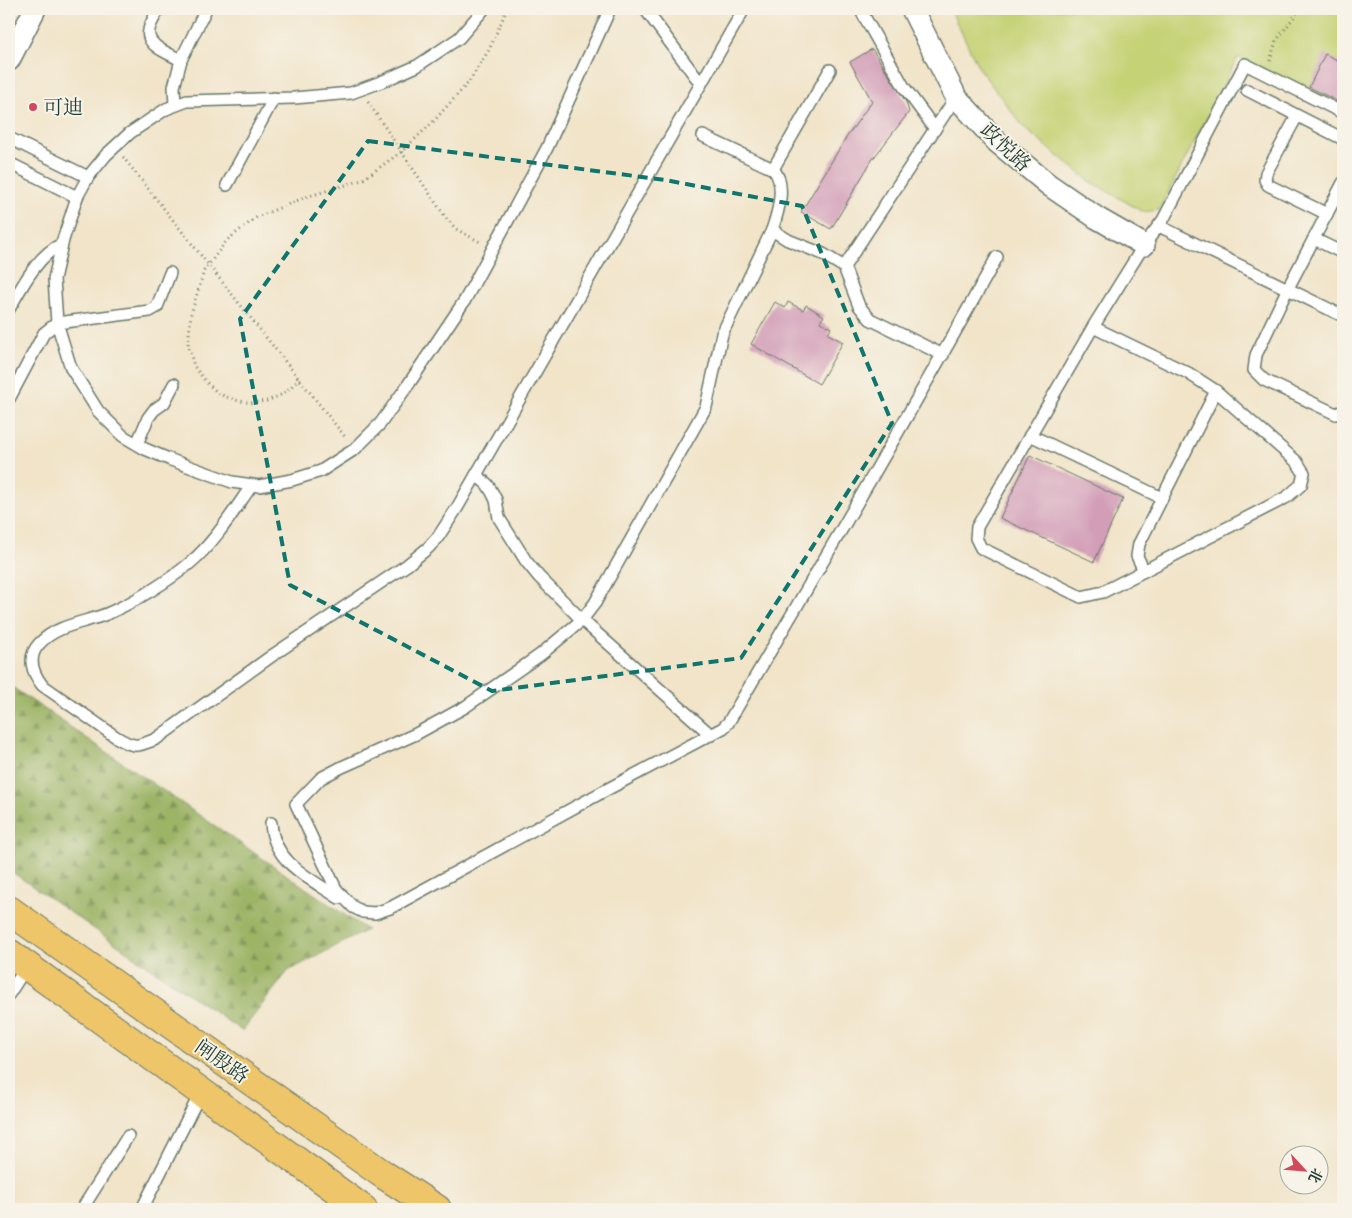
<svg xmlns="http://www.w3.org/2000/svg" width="1352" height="1218" viewBox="0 0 1352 1218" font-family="'EB Garamond','Noto Serif SC',serif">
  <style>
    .forest { fill: url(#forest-firs); stroke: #5e784d }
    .green { fill: #c5d274; stroke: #728854 }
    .building { fill: #d29db7 }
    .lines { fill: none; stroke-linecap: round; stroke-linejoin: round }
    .lane-casing { stroke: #687768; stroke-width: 14 }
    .street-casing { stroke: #687768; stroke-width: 24 }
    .primary-casing { stroke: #687768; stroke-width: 30 }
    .path { stroke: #687768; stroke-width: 3; stroke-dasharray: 1 4; stroke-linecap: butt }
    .lane { stroke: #fff; stroke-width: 11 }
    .street { stroke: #fff; stroke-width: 21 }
    .primary { stroke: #eec569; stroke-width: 28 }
    .marked { fill: none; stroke: #0f766e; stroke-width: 4; stroke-dasharray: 10 6; stroke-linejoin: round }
    .poi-dot { fill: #d1495b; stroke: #f7f3e8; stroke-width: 2 }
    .labels { text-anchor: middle; stroke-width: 4; stroke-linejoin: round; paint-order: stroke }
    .poi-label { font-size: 20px; fill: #1f3d34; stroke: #f7f3e8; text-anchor: start }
    .street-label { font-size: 20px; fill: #1f3d34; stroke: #f7f3e8 }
  </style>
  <defs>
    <pattern id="forest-firs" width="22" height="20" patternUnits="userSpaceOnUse" patternTransform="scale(1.25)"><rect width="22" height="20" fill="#9cb466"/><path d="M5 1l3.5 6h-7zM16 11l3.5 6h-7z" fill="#7f9455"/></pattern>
  </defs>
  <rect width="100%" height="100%" fill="#f7f3e8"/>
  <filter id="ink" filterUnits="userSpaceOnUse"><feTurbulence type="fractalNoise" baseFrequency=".02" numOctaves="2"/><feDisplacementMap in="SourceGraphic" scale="10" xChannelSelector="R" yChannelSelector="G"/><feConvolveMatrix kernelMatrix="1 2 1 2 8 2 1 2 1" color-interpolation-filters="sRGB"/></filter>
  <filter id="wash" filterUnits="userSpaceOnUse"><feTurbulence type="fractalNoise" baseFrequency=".0096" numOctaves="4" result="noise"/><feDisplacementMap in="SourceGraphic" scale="20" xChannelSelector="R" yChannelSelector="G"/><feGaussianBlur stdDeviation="1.12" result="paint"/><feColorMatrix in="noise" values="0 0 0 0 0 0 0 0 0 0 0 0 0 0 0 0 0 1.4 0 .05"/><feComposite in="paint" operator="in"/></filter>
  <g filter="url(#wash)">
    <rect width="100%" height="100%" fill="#f1e4c9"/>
    <path class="forest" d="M 9,685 L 367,930 L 288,971 L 242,1031 L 9,870 Z"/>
    <path class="green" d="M 950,9 L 1343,9 L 1343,108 L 1238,57 L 1159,210 L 1143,212 L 1088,180 L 1025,129 L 980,70 Z"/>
    <g id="blocks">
      <g class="building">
        <path d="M 872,49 L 906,102 L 909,112 L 872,160 L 831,229 L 801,212 L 846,138 L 872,101 L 850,62 Z"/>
        <path d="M 1325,54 L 1343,63 L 1343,104 L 1309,87 Z"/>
        <path d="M 775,302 L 785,308 L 788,302 L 803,310 L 806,305 L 824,316 L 820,322 L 831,328 L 828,334 L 843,342 L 819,384 L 751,344 Z"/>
        <path d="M 1030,455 L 1123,499 L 1094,562 L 1000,518 Z"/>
      </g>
    </g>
  </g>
  <g filter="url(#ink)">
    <use href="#blocks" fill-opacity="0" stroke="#687768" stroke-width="1"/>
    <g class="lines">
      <g class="lane-casing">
        <g id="lane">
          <path d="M 159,9 C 156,15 150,23 149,30 C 145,46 170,54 181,60"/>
          <path d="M 484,9 L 459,38 L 417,66 L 381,82 L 351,93 L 294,98 L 187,101 L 166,109 L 130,133 L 106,155 L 88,177 L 77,197 L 63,240 L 54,279 L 57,323 L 71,368 L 98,411 L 123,436 L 145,449 L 171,460 L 232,482 L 259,486 L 292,480 L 321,471 L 355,449 L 380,424 L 408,385 L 465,300 L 547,148 L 610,9"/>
          <path d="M 645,9 L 701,84"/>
          <path d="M 860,9 L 904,87 L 935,129"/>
          <path d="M 1247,90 L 1343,139"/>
          <path d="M 175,105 L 174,87 L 181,60 L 206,9"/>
          <path d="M 1297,116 L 1266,173 L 1265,180 L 1268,185 L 1327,214"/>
          <path d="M 703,136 L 773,169 C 787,184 778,213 772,230 L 722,334 L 706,407 L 595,603 L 582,620 L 540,655 L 465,707 L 416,734 L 342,767 L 321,778 L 296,804 L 336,889 L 353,907 L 363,912 L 375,913 L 390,908 L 608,789 L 723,728 L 728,723 C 819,569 910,414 997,257"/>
          <path d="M 9,138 L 88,177"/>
          <path d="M 9,163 L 77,197"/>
          <path d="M 773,169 L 830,70"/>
          <path d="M 1343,183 L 1288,288 L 1256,355 L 1254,370 L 1264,380 L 1336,414 L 1343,411"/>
          <path d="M 227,185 L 274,98"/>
          <path d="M 1159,226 L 1343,316"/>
          <path d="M 772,230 L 788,240 L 823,254 L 844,267 L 859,306 L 870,319 L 943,355"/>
          <path d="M 1314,239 L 1343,253"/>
          <path d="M 844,267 L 956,97"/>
          <path d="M 9,309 C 21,288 38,254 62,244"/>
          <path d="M 1093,327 L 1188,373 L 1216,391 L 1297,462 L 1304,473 L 1301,485 L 1287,497 L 1103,592 L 1081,597 L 981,548 L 976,538 L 977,527 L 1093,327 L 1144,245 L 1163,220 L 1245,64 L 1343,113"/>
          <path d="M 9,399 L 44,333 L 57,323 L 150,311 L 157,307 L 170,273"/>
          <path d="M 1030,435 L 1162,498"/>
          <path d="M 137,444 L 148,418 L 154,410 L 164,403 L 174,384"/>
          <path d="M 476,475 L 487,484 L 492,492 L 496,500 L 499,518 L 526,561 L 539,577 L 582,620 L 711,735"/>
          <path d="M 252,485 C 233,512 215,542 190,563 C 169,581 134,602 109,613 C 86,623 57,624 39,644 C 27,657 32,672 42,685 L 116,737 C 134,748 137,747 156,739 L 273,655 L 407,565 L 428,548 L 438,537 L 457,508 L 744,9"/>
          <path d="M 1144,571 L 1137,556 L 1139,544 L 1216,391"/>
          <path d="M 271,823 C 273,863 310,878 339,898"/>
          <path d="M 9,994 L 27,966"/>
          <path d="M 82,1209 L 128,1136"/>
          <path d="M 142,1209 L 201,1092"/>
        </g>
      </g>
      <g class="street-casing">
        <g id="street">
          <path d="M 912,9 L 956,97 L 997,142 L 1049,185 L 1097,218 L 1144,245"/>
          <path d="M 9,60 L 35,9"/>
        </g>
      </g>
      <g class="primary-casing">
        <g id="primary">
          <path d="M 9,910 L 384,1175 L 437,1209"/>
          <path d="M 9,953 L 363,1209"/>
        </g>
      </g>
      <g class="path">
        <path d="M 1270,61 L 1276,41 L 1300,9"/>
        <path d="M 368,102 L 446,218 L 456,229 L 482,243"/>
        <path d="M 123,157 L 346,438"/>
        <path d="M 300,379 L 283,394 L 267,401 L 251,403 L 235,400 L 219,394 L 206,382 L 194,366 L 188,345 L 191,314 L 204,271 L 227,240 L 257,217 L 306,197 L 362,180 L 401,152 L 432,123 L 469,82 L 489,50 L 507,9"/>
      </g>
      <use href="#lane" class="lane"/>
      <use href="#street" class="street"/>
      <use href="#primary" class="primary"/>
    </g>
  </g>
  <path class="marked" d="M 368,141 L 665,180 L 802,206 L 892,423 L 741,658 L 492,691 L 290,585 L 240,319 Z"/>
  <circle class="poi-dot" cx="33" cy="107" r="5"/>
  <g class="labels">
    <g class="poi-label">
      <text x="43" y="114">可迪</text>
    </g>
    <g class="street-label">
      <text transform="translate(1006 147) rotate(43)" y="7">政悦路</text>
      <text transform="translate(222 1061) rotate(35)" y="7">闸殷路</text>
    </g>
  </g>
  <rect width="1352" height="1218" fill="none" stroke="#f7f3e8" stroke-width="30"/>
  <g transform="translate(1304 1170) rotate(116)"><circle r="24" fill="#f7f3e8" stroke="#a1aaa0"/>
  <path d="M0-4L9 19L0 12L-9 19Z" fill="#d1495b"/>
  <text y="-8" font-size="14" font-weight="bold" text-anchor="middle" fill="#1f3d34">北</text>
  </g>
</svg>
